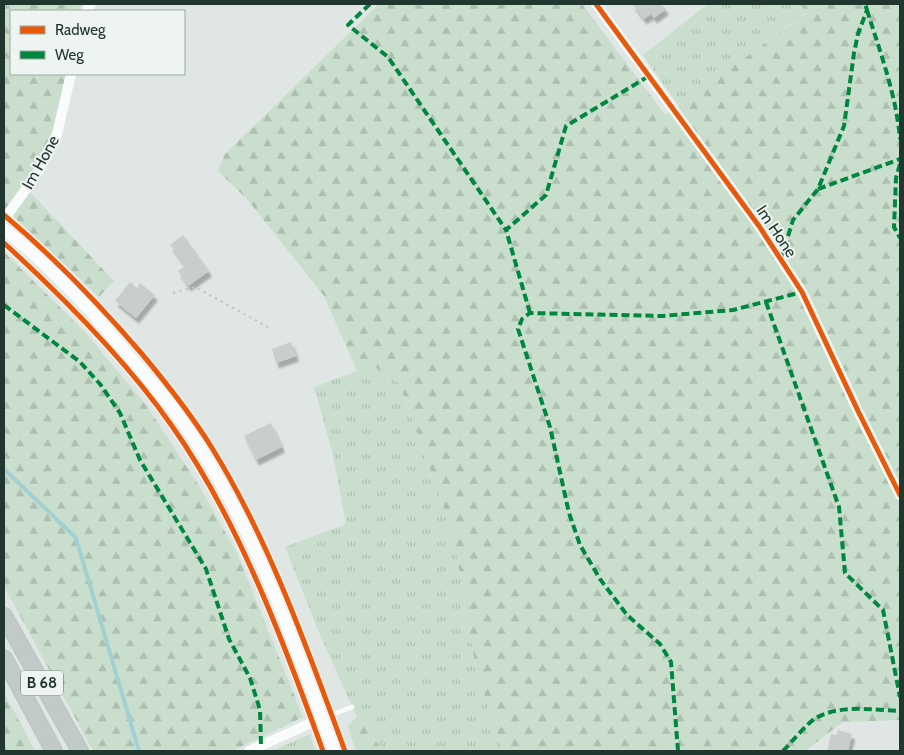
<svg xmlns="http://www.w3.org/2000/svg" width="904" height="755" viewBox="0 0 904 755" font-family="Cabin,sans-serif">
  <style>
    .grass { fill: url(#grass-tufts) }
    .forest { fill: url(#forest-firs) }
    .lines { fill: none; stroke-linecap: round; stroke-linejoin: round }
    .stream { stroke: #a3d0d2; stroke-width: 4 }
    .building { fill: #c9cecc; filter: url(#shadow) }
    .trunk-casing { stroke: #bbc3bf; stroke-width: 18 }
    .path { stroke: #bfc7c3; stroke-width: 2; stroke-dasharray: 2.5 4; stroke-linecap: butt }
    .service { stroke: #fafbfb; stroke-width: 5 }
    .minor { stroke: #fafbfb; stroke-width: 10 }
    .tertiary { stroke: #fafbfb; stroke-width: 12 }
    .trunk { stroke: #c2cac7; stroke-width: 16 }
    .quiet { stroke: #00873e; stroke-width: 4; stroke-dasharray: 8 4; stroke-linecap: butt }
    .cycleway-casing { stroke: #eef5f1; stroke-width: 8 }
    .cycleway { stroke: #e8590c; stroke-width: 5 }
    .labels { text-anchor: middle; stroke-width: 4; stroke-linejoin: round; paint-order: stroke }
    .shield { fill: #eef5f1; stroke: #5e6f68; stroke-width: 1 }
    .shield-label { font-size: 15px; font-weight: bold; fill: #21362e }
    .street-label { font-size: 16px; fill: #21362e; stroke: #eef5f1 }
  </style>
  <defs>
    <pattern id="grass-tufts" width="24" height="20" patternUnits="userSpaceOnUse" patternTransform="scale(1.25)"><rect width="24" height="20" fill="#cadece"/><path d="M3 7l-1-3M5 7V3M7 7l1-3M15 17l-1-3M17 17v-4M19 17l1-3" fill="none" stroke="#adbfb1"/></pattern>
    <pattern id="forest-firs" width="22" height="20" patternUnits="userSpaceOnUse" patternTransform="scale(1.25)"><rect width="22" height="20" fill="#cadece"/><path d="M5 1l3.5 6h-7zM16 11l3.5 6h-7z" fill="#adbfb1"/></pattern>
    <filter id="shadow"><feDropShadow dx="3" dy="5.5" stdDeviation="1" flood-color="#0004"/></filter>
  </defs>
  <rect width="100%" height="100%" fill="#e0e6e3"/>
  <g class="grass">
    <path d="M 708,4 L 800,4 L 807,12 L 679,106 L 643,55 Z"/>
    <path d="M 376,367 L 399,383 L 453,534 L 476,669 L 503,751 L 380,751 L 369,726 L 357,717 L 320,635 L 285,547 L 346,524 L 333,455 L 314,387 L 357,371 Z"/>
    <path d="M 310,734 L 315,751 L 272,751 Z"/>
  </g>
  <g class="forest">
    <path d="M 4,4 L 82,4 L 79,11 L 11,11 L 11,74 L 66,74 L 54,134 L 36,170 L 5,210 L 4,209 Z"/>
    <path d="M 379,4 L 582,4 L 665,115 L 807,13 L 800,4 L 900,4 L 900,720 L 843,722 L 805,751 L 503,751 L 476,669 L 453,534 L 399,383 L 376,367 L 357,371 L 324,296 L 246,198 L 218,171 L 225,154 Z"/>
    <path d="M 30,192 L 114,281 L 99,297 L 12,215 Z"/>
    <path d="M 4,252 L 84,331 L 146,405 L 198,484 L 237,553 L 303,717 L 232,751 L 93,751 L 4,586 Z"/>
    <path d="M 4,692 L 35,751 L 4,751 Z"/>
    <path d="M 357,717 L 369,726 L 380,751 L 356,751 L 348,726 Z"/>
  </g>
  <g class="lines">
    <g class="stream">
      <path d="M 4,469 L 76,538 L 139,751"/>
      <path d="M 4,748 L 5,751"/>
    </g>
  </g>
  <g class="building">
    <path d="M 632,4 L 664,4 L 662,5 L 666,9 L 654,18 L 651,14 L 644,19 Z"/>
    <path d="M 183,235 L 209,271 L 188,286 L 178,271 L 185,266 L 170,245 Z"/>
    <path d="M 130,282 L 137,288 L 140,283 L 155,295 L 136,318 L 115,301 Z"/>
    <path d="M 291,342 L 296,356 L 276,363 L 272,349 Z"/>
    <path d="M 271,423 L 282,447 L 256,460 L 244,436 Z"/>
    <path d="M 838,730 L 852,734 L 848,751 L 827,751 L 831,734 L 837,735 Z"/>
  </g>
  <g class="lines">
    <g class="trunk-casing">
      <g id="trunk">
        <path d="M 4,616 L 80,751"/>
        <path d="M 4,658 L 54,751"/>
      </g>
    </g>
    <path class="path" d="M 173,293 L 195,287 L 268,327"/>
    <path class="service" d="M 323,718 L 352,707"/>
    <g class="minor">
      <path d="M 596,4 L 759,226 L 802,292 L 858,411 L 900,495"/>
      <path d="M 87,11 L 91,4"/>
      <path d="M 6,217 L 38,172 L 57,134 L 71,74"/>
      <path d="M 249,751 L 322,718"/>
    </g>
    <path class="tertiary" d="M 4,229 C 18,241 33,253 46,266 C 79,296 107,330 136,364 C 152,383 169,402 183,423 C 252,521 293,639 334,751"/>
    <use href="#trunk" class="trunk"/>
    <g class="quiet">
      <path d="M 370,4 L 348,25 L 388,57 L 506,230"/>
      <path d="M 867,10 C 880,52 896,94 900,139"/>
      <path d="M 900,164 L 896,178 L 894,227 L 900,238"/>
      <path d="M 818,189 L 900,159"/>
      <path d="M 781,259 L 793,220 L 818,189 L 844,126 L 854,53 L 858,34 L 867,10 L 865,4"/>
      <path d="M 766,302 L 839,507 L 845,573 L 883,610 L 900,697"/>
      <path d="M 4,305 L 80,362 L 100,384 L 120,413 L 140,460 L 206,569 L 229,639 L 250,678 L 260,710 L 261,745"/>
      <path d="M 530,313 L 506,230 L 546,195 L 566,126 L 649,76"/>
      <path d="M 678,751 L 671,662 L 660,644 L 627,615 L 600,579 L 580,545 L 569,513 L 550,427 L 518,329 L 522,319 L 530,313 L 662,316 L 733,310 L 802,292"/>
      <path d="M 783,751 C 791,743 807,723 816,718 C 840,704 874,710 900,711"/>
    </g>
    <g class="cycleway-casing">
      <g id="cycleway">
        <path d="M 596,4 L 759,226 L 802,292 L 858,411 L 900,495"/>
        <path d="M 4,215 C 54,257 99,304 142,354 C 167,384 191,414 212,448 C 270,542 307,648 345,751"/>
        <path d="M 4,243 C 63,297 126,360 172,426 C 239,521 284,643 323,751"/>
      </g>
    </g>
    <use href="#cycleway" class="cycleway"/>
  </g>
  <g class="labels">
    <rect class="shield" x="21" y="670.5" width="42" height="25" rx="4"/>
    <g class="shield-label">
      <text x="42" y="688">B 68</text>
    </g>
    <g class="street-label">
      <text transform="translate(40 162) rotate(-61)" y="6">Im Hone</text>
      <text transform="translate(777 231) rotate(56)" y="6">Im Hone</text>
    </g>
  </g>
  <rect width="904" height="755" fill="none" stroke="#21362e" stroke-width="10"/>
  <rect x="10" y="10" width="175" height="65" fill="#eef5f1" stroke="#9ca9a3"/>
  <rect x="20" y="26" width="25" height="8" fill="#e8590c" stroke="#9ca9a3"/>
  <text x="55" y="35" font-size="15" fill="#21362e">Radweg</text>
  <rect x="20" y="51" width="25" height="8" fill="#00873e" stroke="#9ca9a3"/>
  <text x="55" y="60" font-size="15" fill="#21362e">Weg</text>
</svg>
